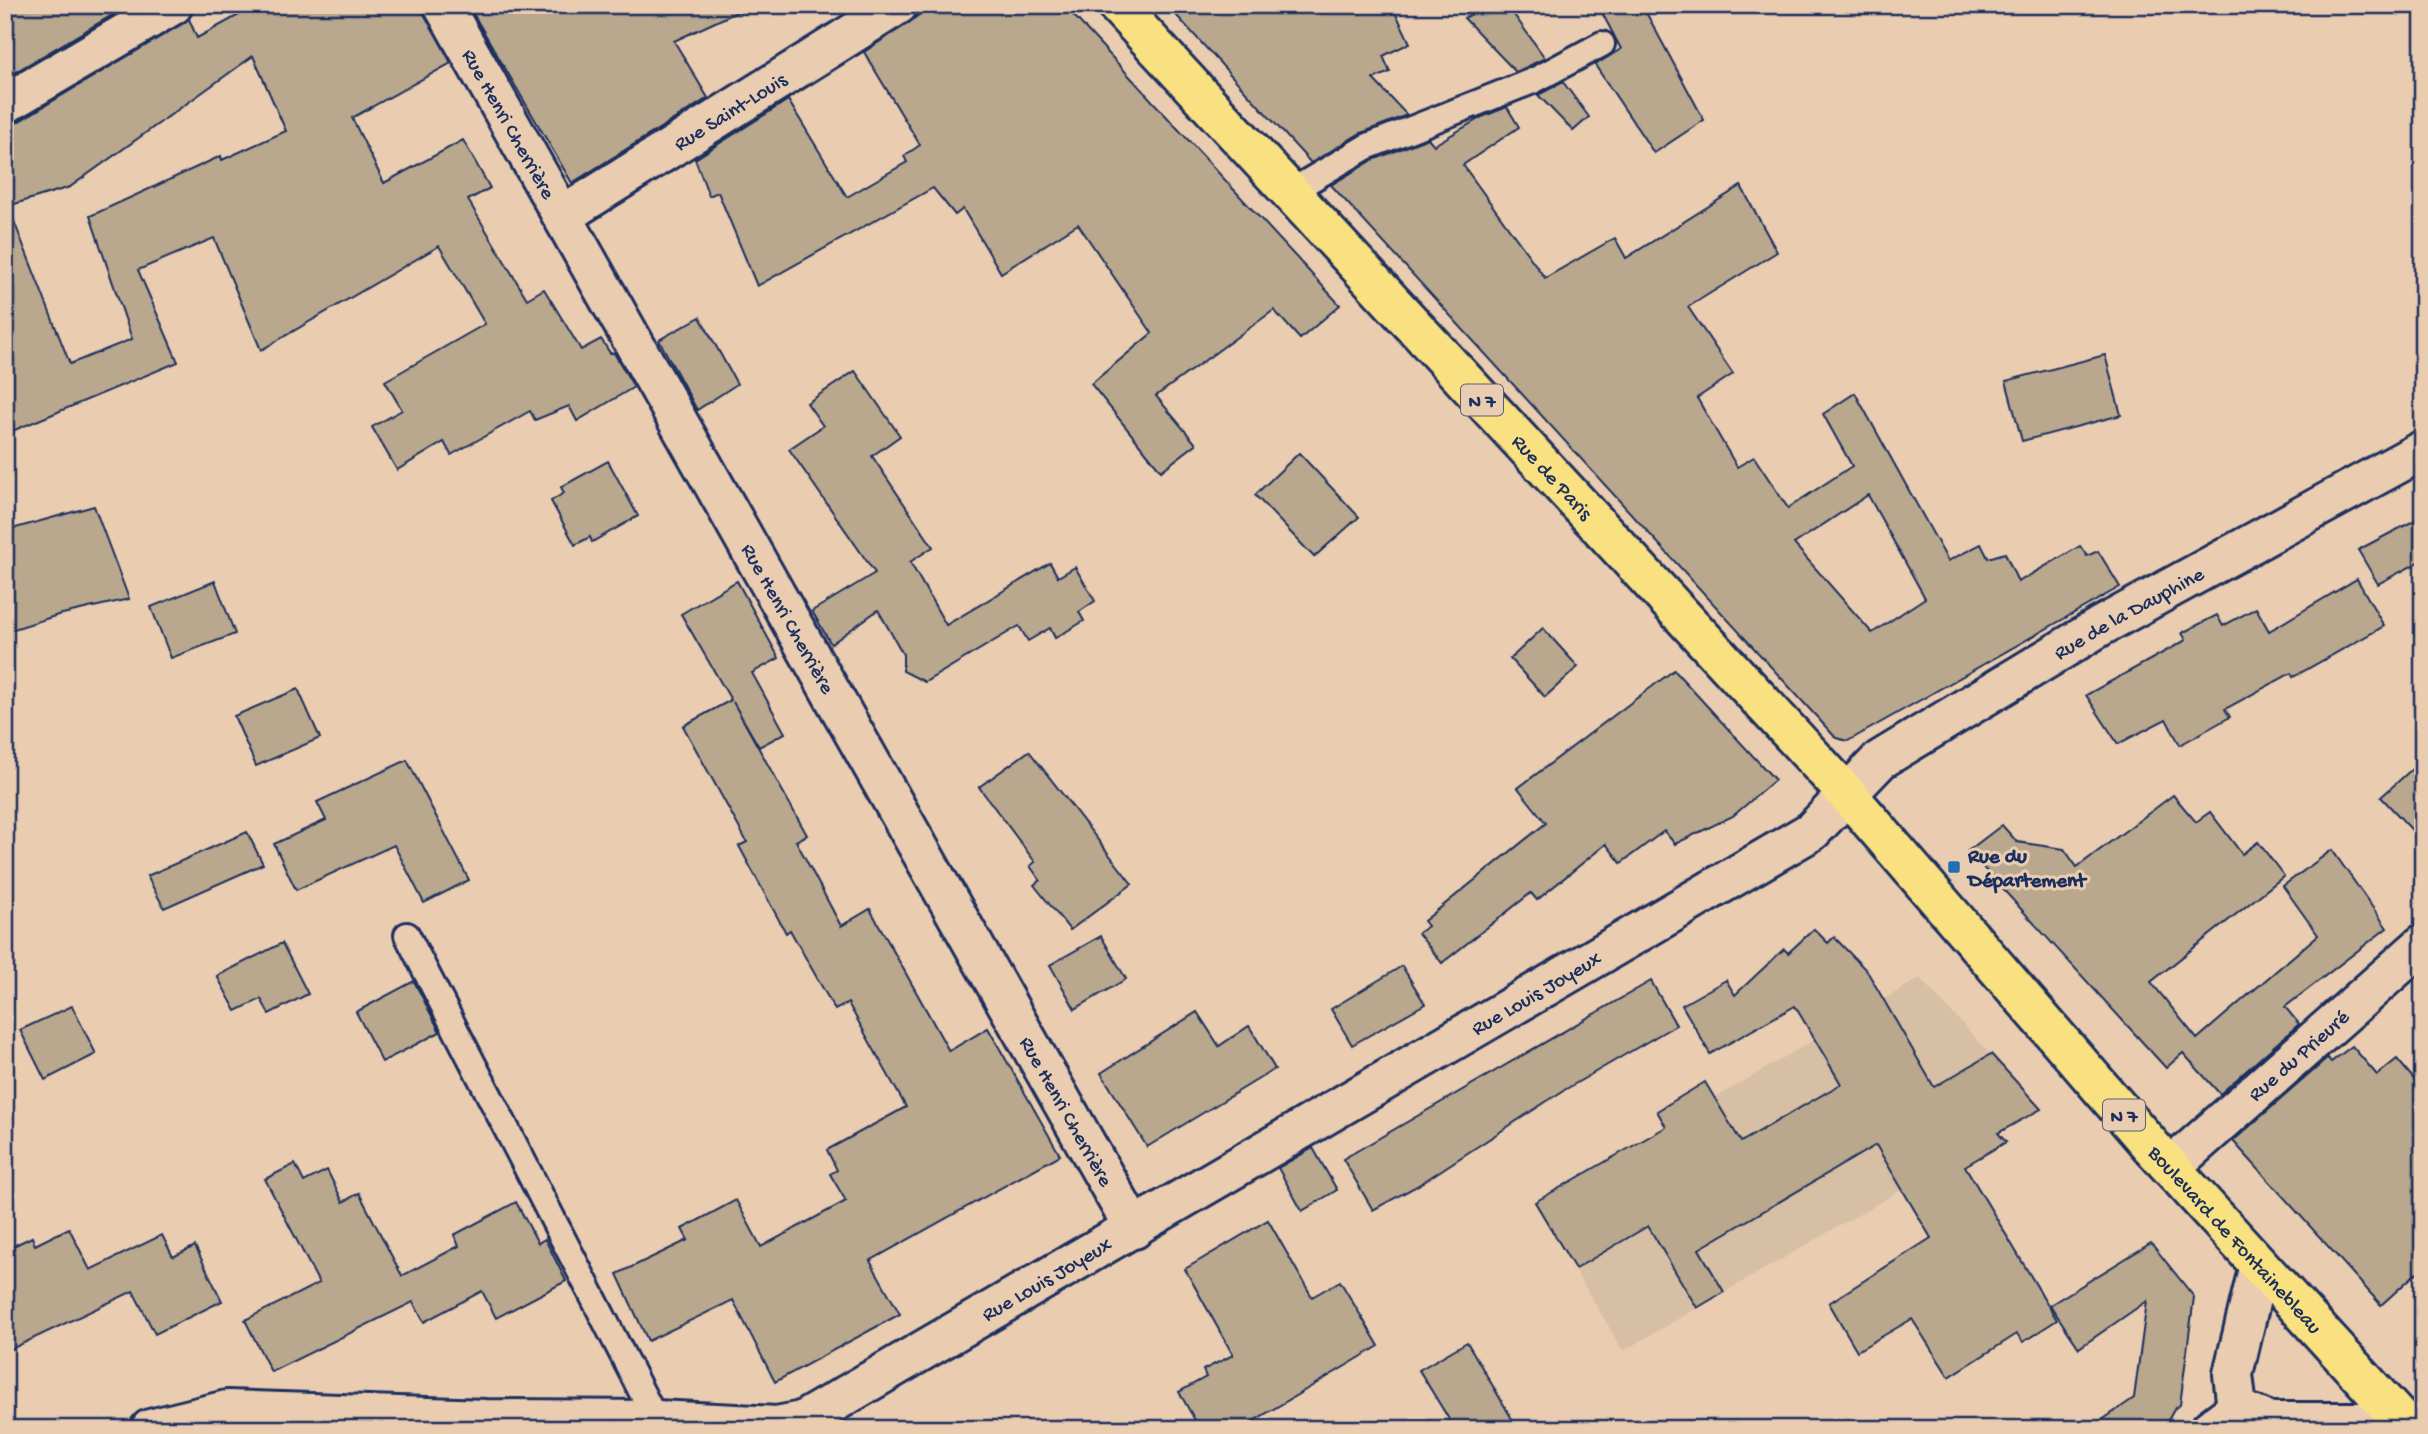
<svg xmlns="http://www.w3.org/2000/svg" width="2428" height="1434" viewBox="0 0 2428 1434" font-family="'Gochi Hand',sans-serif">
  <style>
    .built { fill: #d7bfa5 }
    .building { fill: #b9a88d; stroke: #1b2f5e; stroke-width: 2; fill-rule: evenodd }
    .lines { fill: none; stroke-linecap: round; stroke-linejoin: round }
    .lane-casing { stroke: #1b2f5e; stroke-width: 30 }
    .street-casing { stroke: #1b2f5e; stroke-width: 44 }
    .secondary-casing { stroke: #1b2f5e; stroke-width: 44 }
    .primary-casing { stroke: #1b2f5e; stroke-width: 44 }
    .lane { stroke: #eacdb1; stroke-width: 24 }
    .street { stroke: #eacdb1; stroke-width: 38 }
    .secondary { stroke: #eacdb1; stroke-width: 38 }
    .primary { stroke: #f9e181; stroke-width: 38 }
    .poi-dot { fill: #1f6fb2; stroke: #eacdb1; stroke-width: 2.5 }
    .labels { text-anchor: middle; stroke-width: 6; stroke-linejoin: round; paint-order: stroke }
    .shield { fill: #eacdb1; stroke: #595e77; stroke-width: 2 }
    .shield-label { font-size: 19px; font-weight: bold; fill: #1b2f5e }
    .street-label { font-size: 21px; fill: #1b2f5e; stroke: #eacdb1 }
    .poi-label { font-size: 21px; font-weight: bold; fill: #1b2f5e; stroke: #eacdb1; text-anchor: start }
  </style>
  <rect width="100%" height="100%" fill="#eacdb1"/>
  <filter id="ink" filterUnits="userSpaceOnUse"><feTurbulence type="fractalNoise" baseFrequency=".0143" numOctaves="2"/><feDisplacementMap in="SourceGraphic" scale="14" xChannelSelector="R" yChannelSelector="G"/><feConvolveMatrix kernelMatrix="1 2 1 2 8 2 1 2 1" color-interpolation-filters="sRGB"/></filter>
  <g filter="url(#ink)">
    <path class="built" d="M 1920,978 L 2041,1109 L 1623,1351 L 1535,1203 Z"/>
    <g class="building">
      <path d="M 5,5 L 129,5 L 5,78 Z"/>
      <path d="M 257,5 L 421,5 L 451,63 L 352,118 L 384,183 L 463,140 L 490,188 L 468,200 L 527,299 L 544,289 L 581,350 L 601,339 L 610,353 L 614,353 L 634,387 L 577,421 L 569,406 L 535,420 L 530,411 L 451,455 L 444,442 L 397,470 L 372,427 L 402,410 L 385,381 L 485,324 L 439,246 L 261,350 L 214,238 L 138,270 L 178,362 L 5,434 L 5,126 L 16,123 L 189,19 L 197,38 ZM 253,56 L 286,131 L 222,160 L 221,156 L 90,216 L 132,339 L 70,364 L 8,206 L 70,187 Z"/>
      <path d="M 468,5 L 752,5 L 674,41 L 708,98 L 572,183 Z"/>
      <path d="M 934,5 L 1064,5 L 1340,305 L 1300,339 L 1274,310 L 1156,396 L 1196,444 L 1161,471 L 1091,384 L 1152,333 L 1078,224 L 1001,273 L 963,209 L 955,215 L 933,188 L 757,286 L 718,192 L 709,196 L 695,159 L 788,100 L 847,197 L 907,162 L 904,156 L 920,145 L 864,52 Z"/>
      <path d="M 1167,5 L 1392,5 L 1410,43 L 1383,56 L 1390,72 L 1373,79 L 1407,115 L 1359,134 L 1311,163 Z"/>
      <path d="M 1490,5 L 1507,5 L 1545,58 L 1516,72 L 1464,18 Z"/>
      <path d="M 1598,5 L 1642,5 L 1704,120 L 1654,153 L 1595,65 L 1621,49 Z"/>
      <path d="M 1563,82 L 1589,117 L 1573,131 L 1538,95 Z"/>
      <path d="M 1507,107 L 1519,127 L 1463,165 L 1545,278 L 1615,238 L 1626,258 L 1741,186 L 1777,252 L 1688,307 L 1733,374 L 1697,398 L 1737,467 L 1754,457 L 1788,508 L 1852,466 L 1823,414 L 1855,393 L 1948,561 L 1981,544 L 1988,558 L 2005,553 L 2018,582 L 2080,546 L 2087,556 L 2098,551 L 2120,587 L 1848,741 L 1836,738 L 1331,185 L 1373,160 L 1428,138 L 1434,145 L 1482,117 ZM 1868,495 L 1925,598 L 1872,633 L 1794,544 Z"/>
      <path d="M 700,317 L 737,384 L 697,410 L 659,340 Z"/>
      <path d="M 2105,355 L 2121,415 L 2022,441 L 2006,381 Z"/>
      <path d="M 855,371 L 900,436 L 872,456 L 933,547 L 910,562 L 946,625 L 1050,563 L 1058,577 L 1075,567 L 1095,601 L 1079,612 L 1084,621 L 1055,638 L 1050,628 L 1028,641 L 1019,626 L 925,682 L 903,671 L 903,654 L 878,610 L 831,644 L 812,611 L 875,573 L 789,449 L 823,426 L 807,403 Z"/>
      <path d="M 1299,453 L 1359,517 L 1314,557 L 1255,495 Z"/>
      <path d="M 608,461 L 638,516 L 592,542 L 590,537 L 575,545 L 551,501 L 564,493 L 561,487 Z"/>
      <path d="M 94,506 L 129,599 L 58,615 L 5,632 L 5,531 Z"/>
      <path d="M 2423,516 L 2423,560 L 2378,584 L 2358,550 Z"/>
      <path d="M 2357,579 L 2384,626 L 2293,677 L 2291,673 L 2225,709 L 2230,717 L 2180,745 L 2166,719 L 2118,744 L 2086,695 L 2186,640 L 2182,633 L 2217,615 L 2223,626 L 2256,608 L 2269,631 Z"/>
      <path d="M 215,581 L 235,634 L 171,658 L 151,607 Z"/>
      <path d="M 737,581 L 779,658 L 752,673 L 785,733 L 759,747 L 733,702 L 807,835 L 796,841 L 841,926 L 870,909 L 949,1051 L 988,1028 L 1060,1155 L 870,1261 L 900,1314 L 775,1382 L 733,1300 L 648,1341 L 617,1274 L 688,1240 L 682,1229 L 736,1200 L 761,1247 L 846,1201 L 830,1174 L 837,1170 L 827,1150 L 906,1107 L 848,1003 L 835,1010 L 790,930 L 786,933 L 739,846 L 747,842 L 683,726 L 731,700 L 681,614 Z"/>
      <path d="M 1543,628 L 1578,667 L 1545,697 L 1510,659 Z"/>
      <path d="M 1674,670 L 1775,780 L 1733,816 L 1675,844 L 1664,831 L 1621,863 L 1606,844 L 1537,900 L 1531,893 L 1442,963 L 1418,933 L 1428,926 L 1424,921 L 1546,823 L 1518,788 Z"/>
      <path d="M 298,689 L 320,738 L 256,766 L 234,716 Z"/>
      <path d="M 1029,751 L 1132,884 L 1070,930 L 1034,885 L 1040,880 L 1030,866 L 1035,862 L 979,787 Z"/>
      <path d="M 2423,759 L 2423,842 L 2381,797 Z"/>
      <path d="M 407,760 L 469,880 L 424,903 L 394,845 L 296,890 L 274,844 L 326,820 L 317,802 Z"/>
      <path d="M 2173,795 L 2196,822 L 2210,812 L 2242,854 L 2258,842 L 2284,876 L 2151,982 L 2197,1039 L 2318,935 L 2283,886 L 2332,850 L 2387,928 L 2285,1007 L 2299,1024 L 2220,1094 L 2183,1053 L 2166,1068 L 1968,851 L 2002,825 L 2017,842 L 2064,849 L 2077,867 Z"/>
      <path d="M 247,832 L 263,864 L 164,908 L 147,876 Z"/>
      <path d="M 1814,929 L 1828,943 L 1834,937 L 1867,971 L 1934,1087 L 1991,1054 L 2041,1109 L 1998,1133 L 2006,1142 L 1965,1166 L 2057,1320 L 2023,1342 L 2017,1334 L 1949,1377 L 1912,1319 L 1857,1351 L 1829,1303 L 1931,1238 L 1876,1145 L 1699,1249 L 1724,1292 L 1697,1308 L 1648,1226 L 1575,1269 L 1535,1202 L 1666,1127 L 1657,1111 L 1705,1082 L 1741,1142 L 1841,1084 L 1795,1006 L 1710,1054 L 1682,1005 L 1726,980 L 1735,995 L 1784,949 L 1788,953 Z"/>
      <path d="M 1101,936 L 1126,979 L 1075,1009 L 1050,965 Z"/>
      <path d="M 282,943 L 308,994 L 269,1014 L 261,999 L 236,1011 L 217,976 Z"/>
      <path d="M 1402,966 L 1425,1004 L 1352,1045 L 1331,1009 Z"/>
      <path d="M 414,981 L 440,1032 L 382,1062 L 356,1012 Z"/>
      <path d="M 1651,981 L 1676,1025 L 1561,1092 L 1417,1186 L 1373,1210 L 1343,1159 Z"/>
      <path d="M 72,1006 L 96,1054 L 45,1080 L 20,1030 Z"/>
      <path d="M 1197,1012 L 1219,1046 L 1249,1026 L 1275,1069 L 1147,1147 L 1101,1073 Z"/>
      <path d="M 2352,1046 L 2377,1075 L 2397,1059 L 2423,1090 L 2423,1267 L 2381,1305 L 2233,1141 L 2328,1058 L 2331,1062 Z"/>
      <path d="M 1313,1148 L 1337,1190 L 1302,1211 L 1278,1168 Z"/>
      <path d="M 295,1164 L 304,1182 L 327,1170 L 343,1202 L 359,1193 L 402,1276 L 459,1246 L 454,1235 L 516,1202 L 538,1243 L 545,1239 L 566,1281 L 496,1318 L 482,1291 L 424,1322 L 413,1302 L 271,1372 L 245,1320 L 319,1283 L 265,1179 Z"/>
      <path d="M 1268,1220 L 1312,1297 L 1340,1281 L 1379,1346 L 1240,1429 L 1200,1429 L 1179,1392 L 1206,1377 L 1203,1370 L 1233,1355 L 1185,1269 Z"/>
      <path d="M 69,1228 L 90,1270 L 162,1235 L 173,1257 L 195,1246 L 222,1301 L 155,1334 L 133,1291 L 5,1352 L 5,1250 L 32,1237 L 35,1245 Z"/>
      <path d="M 2151,1243 L 2194,1297 L 2180,1405 L 2175,1408 L 2163,1429 L 2089,1429 L 2134,1398 L 2147,1301 L 2079,1348 L 2050,1305 Z"/>
      <path d="M 1467,1342 L 1518,1429 L 1455,1429 L 1419,1370 Z"/>
    </g>
    <g class="lines">
      <g class="lane-casing">
        <g id="lane">
          <path d="M 1290,192 L 1366,147 L 1535,80 L 1602,44"/>
          <path d="M 407,935 L 656,1420"/>
        </g>
      </g>
      <g class="street-casing">
        <g id="street">
          <path id="s1" d="M 443,5 L 1134,1229"/>
          <path id="s2" d="M 562,216 L 898,5"/>
          <path id="s3" d="M 2172,1166 L 2423,944"/>
          <path d="M 2237,1409 L 2270,1422 L 2402,1422"/>
          <path d="M 2237,1409 L 2233,1374 L 2259,1265"/>
          <path id="s4" d="M 150,1429 L 227,1410 L 486,1419 L 656,1420 L 777,1426 L 802,1421 L 1812,831 L 1880,760 L 2101,626 L 2423,450"/>
          <path d="M 2210,1429 L 2237,1409"/>
        </g>
      </g>
      <g class="secondary-casing">
        <path id="secondary" d="M 5,104 L 173,5"/>
      </g>
      <g class="primary-casing">
        <g id="primary">
          <path id="s5" d="M 1117,5 L 1847,794 L 2151,1146 L 2409,1429"/>
        </g>
      </g>
      <use href="#lane" class="lane"/>
      <use href="#street" class="street"/>
      <use href="#secondary" class="secondary"/>
      <use href="#primary" class="primary"/>
    </g>
  </g>
  <rect class="poi-dot" x="1947" y="860" width="14" height="14" rx="3.5"/>
  <g class="labels">
    <g class="shield">
      <rect x="1461" y="384.5" width="42" height="31" rx="5"/>
      <rect x="2103" y="1099.5" width="42" height="31" rx="5"/>
    </g>
    <g class="shield-label">
      <text x="1482" y="407">N 7</text>
      <text x="2124" y="1122">N 7</text>
    </g>
    <g class="street-label">
      <text dy="7" stroke="none"><textPath href="#s2" startOffset="198">Rue Saint-Louis</textPath></text>
      <text dy="7" stroke="none"><textPath href="#s1" startOffset="136">Rue Henri Cherrière</textPath></text>
      <text dy="7" stroke="none"><textPath href="#s5" startOffset="642">Rue de Paris</textPath></text>
      <text dy="7" stroke="none"><textPath href="#s4" startOffset="2212">Rue de la Dauphine</textPath></text>
      <text dy="7" stroke="none"><textPath href="#s1" startOffset="704">Rue Henri Cherrière</textPath></text>
      <text dy="7" stroke="none"><textPath href="#s4" startOffset="1505">Rue Louis Joyeux</textPath></text>
      <text dy="7" stroke="none"><textPath href="#s3" startOffset="168">Rue du Prieuré</textPath></text>
      <text dy="7" stroke="none"><textPath href="#s1" startOffset="1270">Rue Henri Cherrière</textPath></text>
      <text dy="7" stroke="none"><textPath href="#s5" startOffset="1666">Boulevard de Fontainebleau</textPath></text>
      <text dy="7" stroke="none"><textPath href="#s4" startOffset="938">Rue Louis Joyeux</textPath></text>
    </g>
    <g class="poi-label">
      <text x="1968" y="862">Rue du<tspan x="1968" dy="24">Département</tspan></text>
    </g>
  </g>
  <rect width="2428" height="1434" fill="none" stroke="#eacdb1" stroke-width="28"/>
  <rect x="14" y="14" width="2400" height="1406" fill="none" stroke="#1b2f5e" stroke-width="2.5" filter="url(#ink)"/>
</svg>
